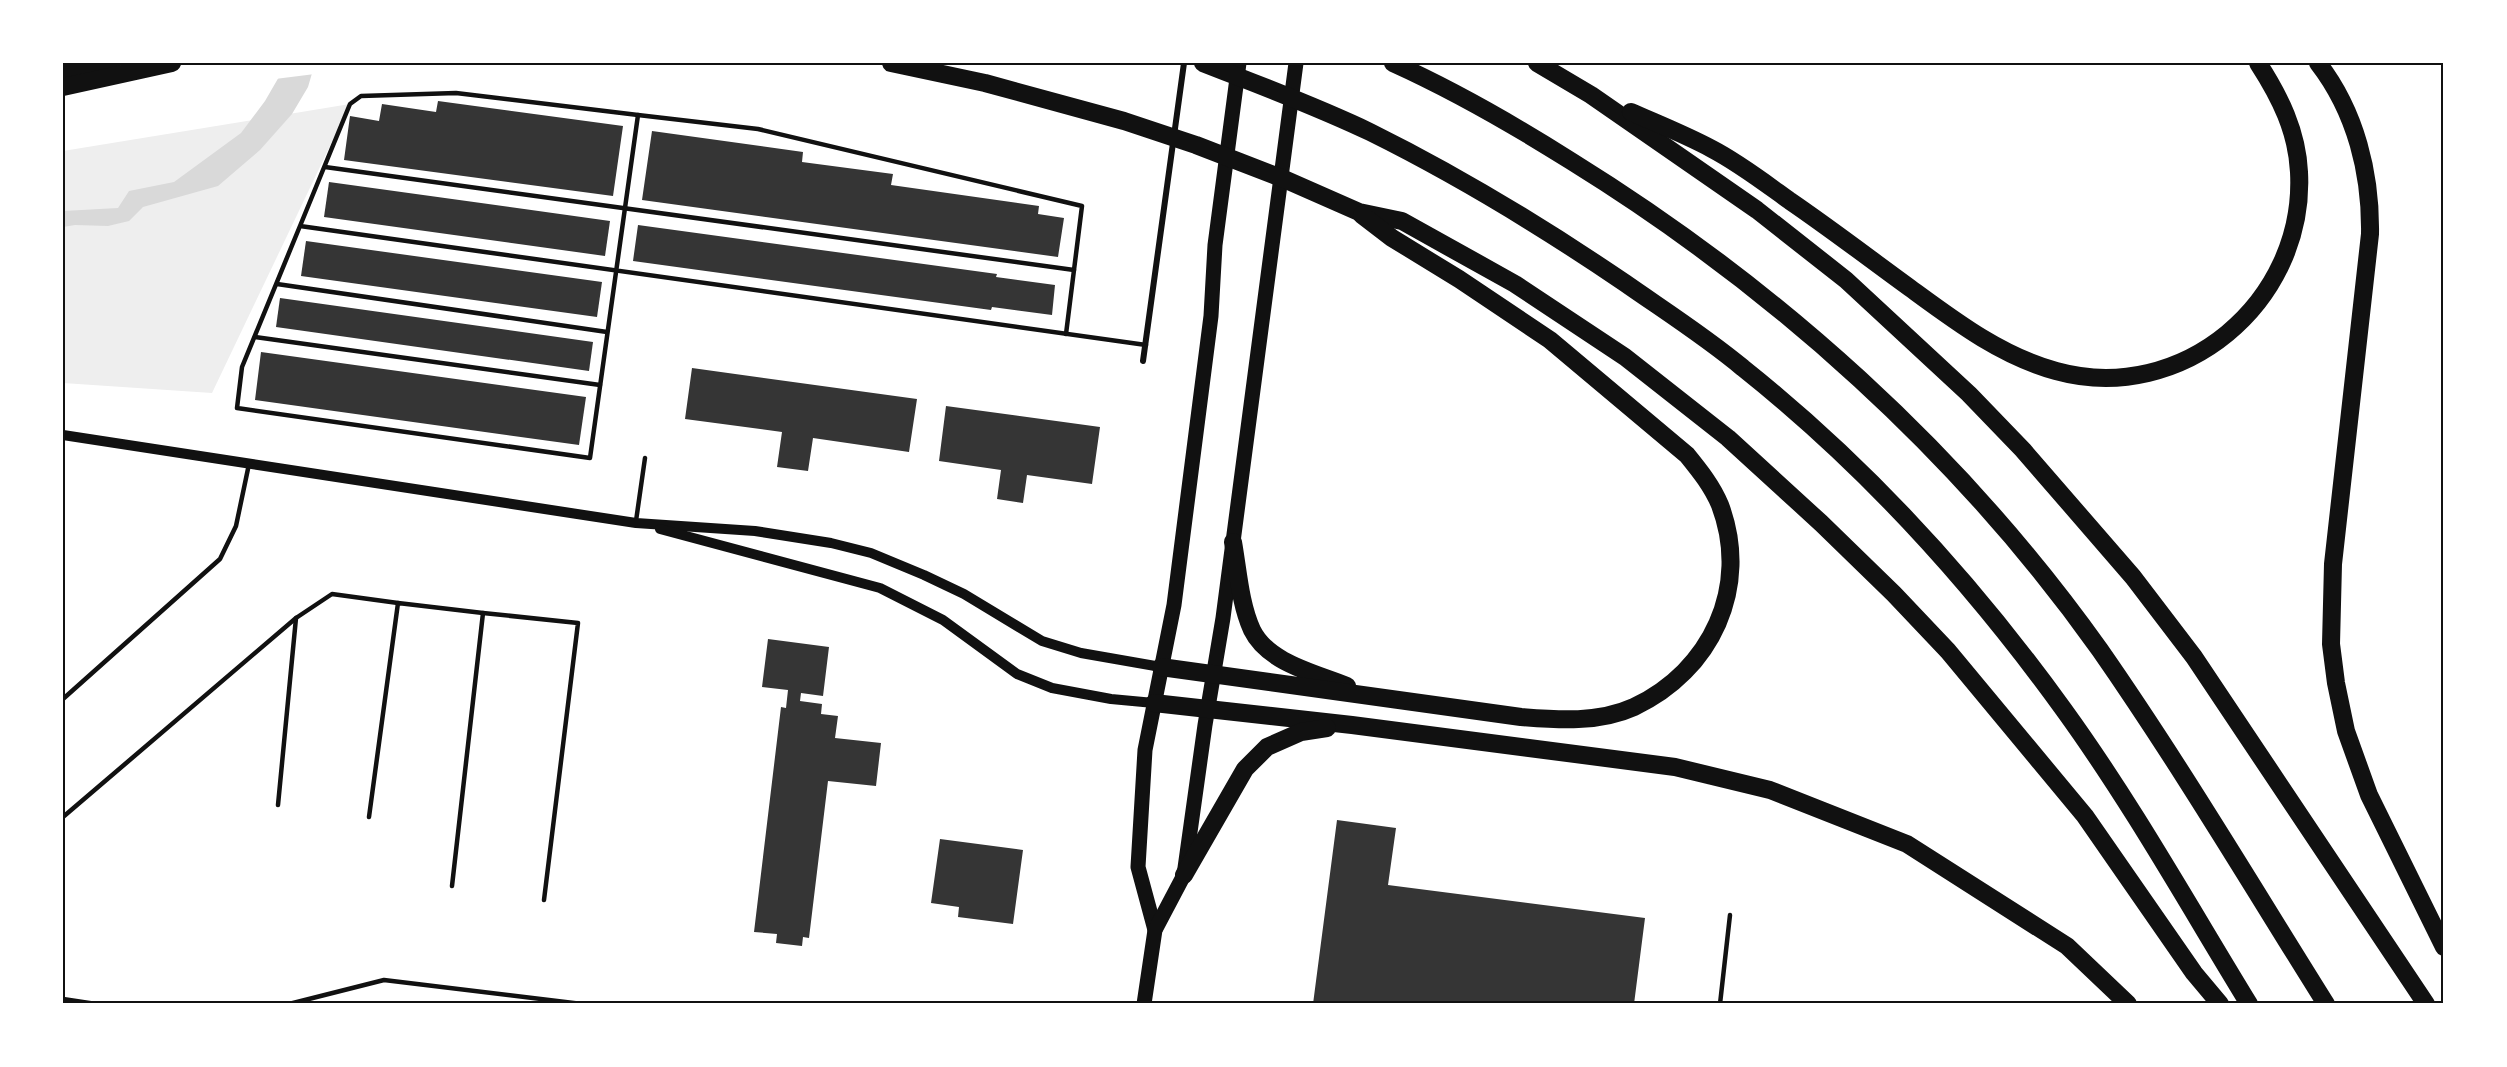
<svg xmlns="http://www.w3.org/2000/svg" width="2507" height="1067" viewBox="0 0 2507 1067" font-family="Arial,sans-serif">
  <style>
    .green { fill: #eee }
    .water { fill: #d9d9d9 }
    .pier { fill: #fff }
    .building { fill: #353535 }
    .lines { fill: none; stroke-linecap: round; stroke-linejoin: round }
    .service { stroke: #111; stroke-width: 4.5 }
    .minor { stroke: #111; stroke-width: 6 }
    .tertiary { stroke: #111; stroke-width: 10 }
    .primary { stroke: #111; stroke-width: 15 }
    .motorway { stroke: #111; stroke-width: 18 }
    .neatline { fill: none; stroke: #111; stroke-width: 2 }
  </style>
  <rect width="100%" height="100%" fill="#fff"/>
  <path class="green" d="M 350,104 L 212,393 L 63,383 L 63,151 Z"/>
  <path class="water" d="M 287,63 L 315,63 L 308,87 L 292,114 L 260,150 L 218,186 L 143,207 L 129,221 L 108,226 L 75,225 L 63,227 L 63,211 L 118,208 L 129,191 L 174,182 L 241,133 L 265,101 Z"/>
  <path class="pier" d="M 283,63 L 318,63 L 315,74 L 275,79 Z"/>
  <g class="building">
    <path d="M 438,101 L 623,126 L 613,196 L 344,160 L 350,116 L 379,121 L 382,104 L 436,112 Z"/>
    <path d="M 652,131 L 803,152 L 802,162 L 893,174 L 891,185 L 1039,206 L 1038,214 L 1064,218 L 1058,257 L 642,200 Z"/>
    <path d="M 329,182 L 610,221 L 605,256 L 324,217 Z"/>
    <path d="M 638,225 L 997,274 L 996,277 L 1055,285 L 1052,315 L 992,307 L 991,310 L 633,261 Z"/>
    <path d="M 306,241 L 602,282 L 597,317 L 301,276 Z"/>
    <path d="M 280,298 L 593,342 L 589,371 L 276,327 Z"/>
    <path d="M 261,352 L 586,397 L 579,445 L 255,400 Z"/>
    <path d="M 692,368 L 917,399 L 909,452 L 813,438 L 808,471 L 777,467 L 782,432 L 685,419 Z"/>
    <path d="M 946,406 L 1100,427 L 1092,484 L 1027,475 L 1023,503 L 997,499 L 1001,470 L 939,461 Z"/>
    <path d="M 768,639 L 829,647 L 823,696 L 801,693 L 800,701 L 822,704 L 821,714 L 838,716 L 835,738 L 881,743 L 876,786 L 828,781 L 809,938 L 803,937 L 802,946 L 776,943 L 777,934 L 754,932 L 781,707 L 786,708 L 788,690 L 762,687 Z"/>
    <path d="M 1337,820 L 1396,828 L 1388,885 L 1645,918 L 1634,1004 L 1313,1004 Z"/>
    <path d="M 940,839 L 1023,850 L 1013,924 L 958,917 L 959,907 L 931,903 Z"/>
  </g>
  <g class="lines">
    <g class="service">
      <path d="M 638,115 L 758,129 L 1082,206 L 1074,270"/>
      <path d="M 325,167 L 1074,270 L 1066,334"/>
      <path d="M 300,226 L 350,104 L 361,96 L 456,93 L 638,115 L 590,458 L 237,408 L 242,367 L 300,226 L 1146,345"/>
      <path d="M 277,284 L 607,332"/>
      <path d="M 255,337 L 600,385"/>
      <path d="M 636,521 L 645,458"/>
      <path d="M 63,699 L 220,559 L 236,526 L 249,464"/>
      <path d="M 278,805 L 296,618 L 332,594 L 398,603"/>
      <path d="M 63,817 L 296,618"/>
      <path d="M 369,817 L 398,603 L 483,613"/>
      <path d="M 452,886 L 483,613 L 578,623 L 544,900"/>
      <path d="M 63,999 L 96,1004"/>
      <path d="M 289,1004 L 384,980 L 582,1004"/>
      <path d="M 1720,1004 L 1730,915"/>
    </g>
    <path class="minor" d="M 1143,361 L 1184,63"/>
    <g class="tertiary">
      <path d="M 63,435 L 636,523 L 755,531 L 831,543 L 871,553 L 924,575 L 964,594 L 1042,641 L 1081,653 L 1161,667"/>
      <path d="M 660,529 L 880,588 L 943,620 L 1017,674 L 1052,688 L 1111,699 L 1154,703"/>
    </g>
    <g class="primary">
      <path d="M 1155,930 L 1138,867 L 1145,750 L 1174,605 L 1211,316 L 1215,245 L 1239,63"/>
      <path d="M 1144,1004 L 1155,930 L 1184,875 L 1205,725 L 1223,618 L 1296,63"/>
    </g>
    <g class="motorway">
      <path d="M 891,63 L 985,83 L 1124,121 L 1196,145 L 1284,179 L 1359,212 L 1402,221 L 1515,284 L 1625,357 L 1728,438 L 1821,523 L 1894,594 L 1948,651 L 2085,816 L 2194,973 L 2220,1004"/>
      <path d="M 1203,63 C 1259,85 1316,106 1370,132 C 1459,176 1544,228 1625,283 C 1665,311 1706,337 1743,368 C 1865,465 1973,584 2064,710 C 2132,804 2189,906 2249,1004"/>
      <path d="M 1393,63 C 1455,91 1514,125 1571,161 C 1776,288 1960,453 2100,650 C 2180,765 2252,886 2326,1004"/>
      <path d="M 1537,63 L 1591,95 L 1757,210 L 1846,280 L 1969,394 L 2023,450 L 2133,577 L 2194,657 L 2426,1004"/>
      <path d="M 2318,63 C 2356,112 2371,174 2370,234 L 2333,564 L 2331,644 L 2336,683 L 2346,731 L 2369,795 L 2444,947"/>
      <path d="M 63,71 L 112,66"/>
      <path d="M 63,87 L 172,63"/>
      <path d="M 1631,112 C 1658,124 1686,135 1712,149 C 1739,163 1765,183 1790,201 C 1831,229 1870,259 1910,288 C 1955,321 2001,356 2056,371 C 2182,406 2306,302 2299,172 C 2297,131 2280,97 2258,63"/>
      <path d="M 1233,542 C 1238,570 1240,604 1252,630 C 1268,663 1315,673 1347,686"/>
      <path d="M 1161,667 L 1521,717 C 1558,720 1599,723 1634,707 C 1711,671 1751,587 1720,505 C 1712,486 1700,471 1687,455 L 1550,340 L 1459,279 L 1392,238 L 1362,215"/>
      <path d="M 1154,703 L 1352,725 L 1675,767 L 1770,790 L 1907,844 L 2067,946 L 2128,1004"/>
      <path d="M 1184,875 L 1245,769 L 1267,747 L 1301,732 L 1327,728"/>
    </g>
  </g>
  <rect width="2507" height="1067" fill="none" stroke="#ffffff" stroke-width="129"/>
  <rect x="64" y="64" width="2378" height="938" class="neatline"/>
</svg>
